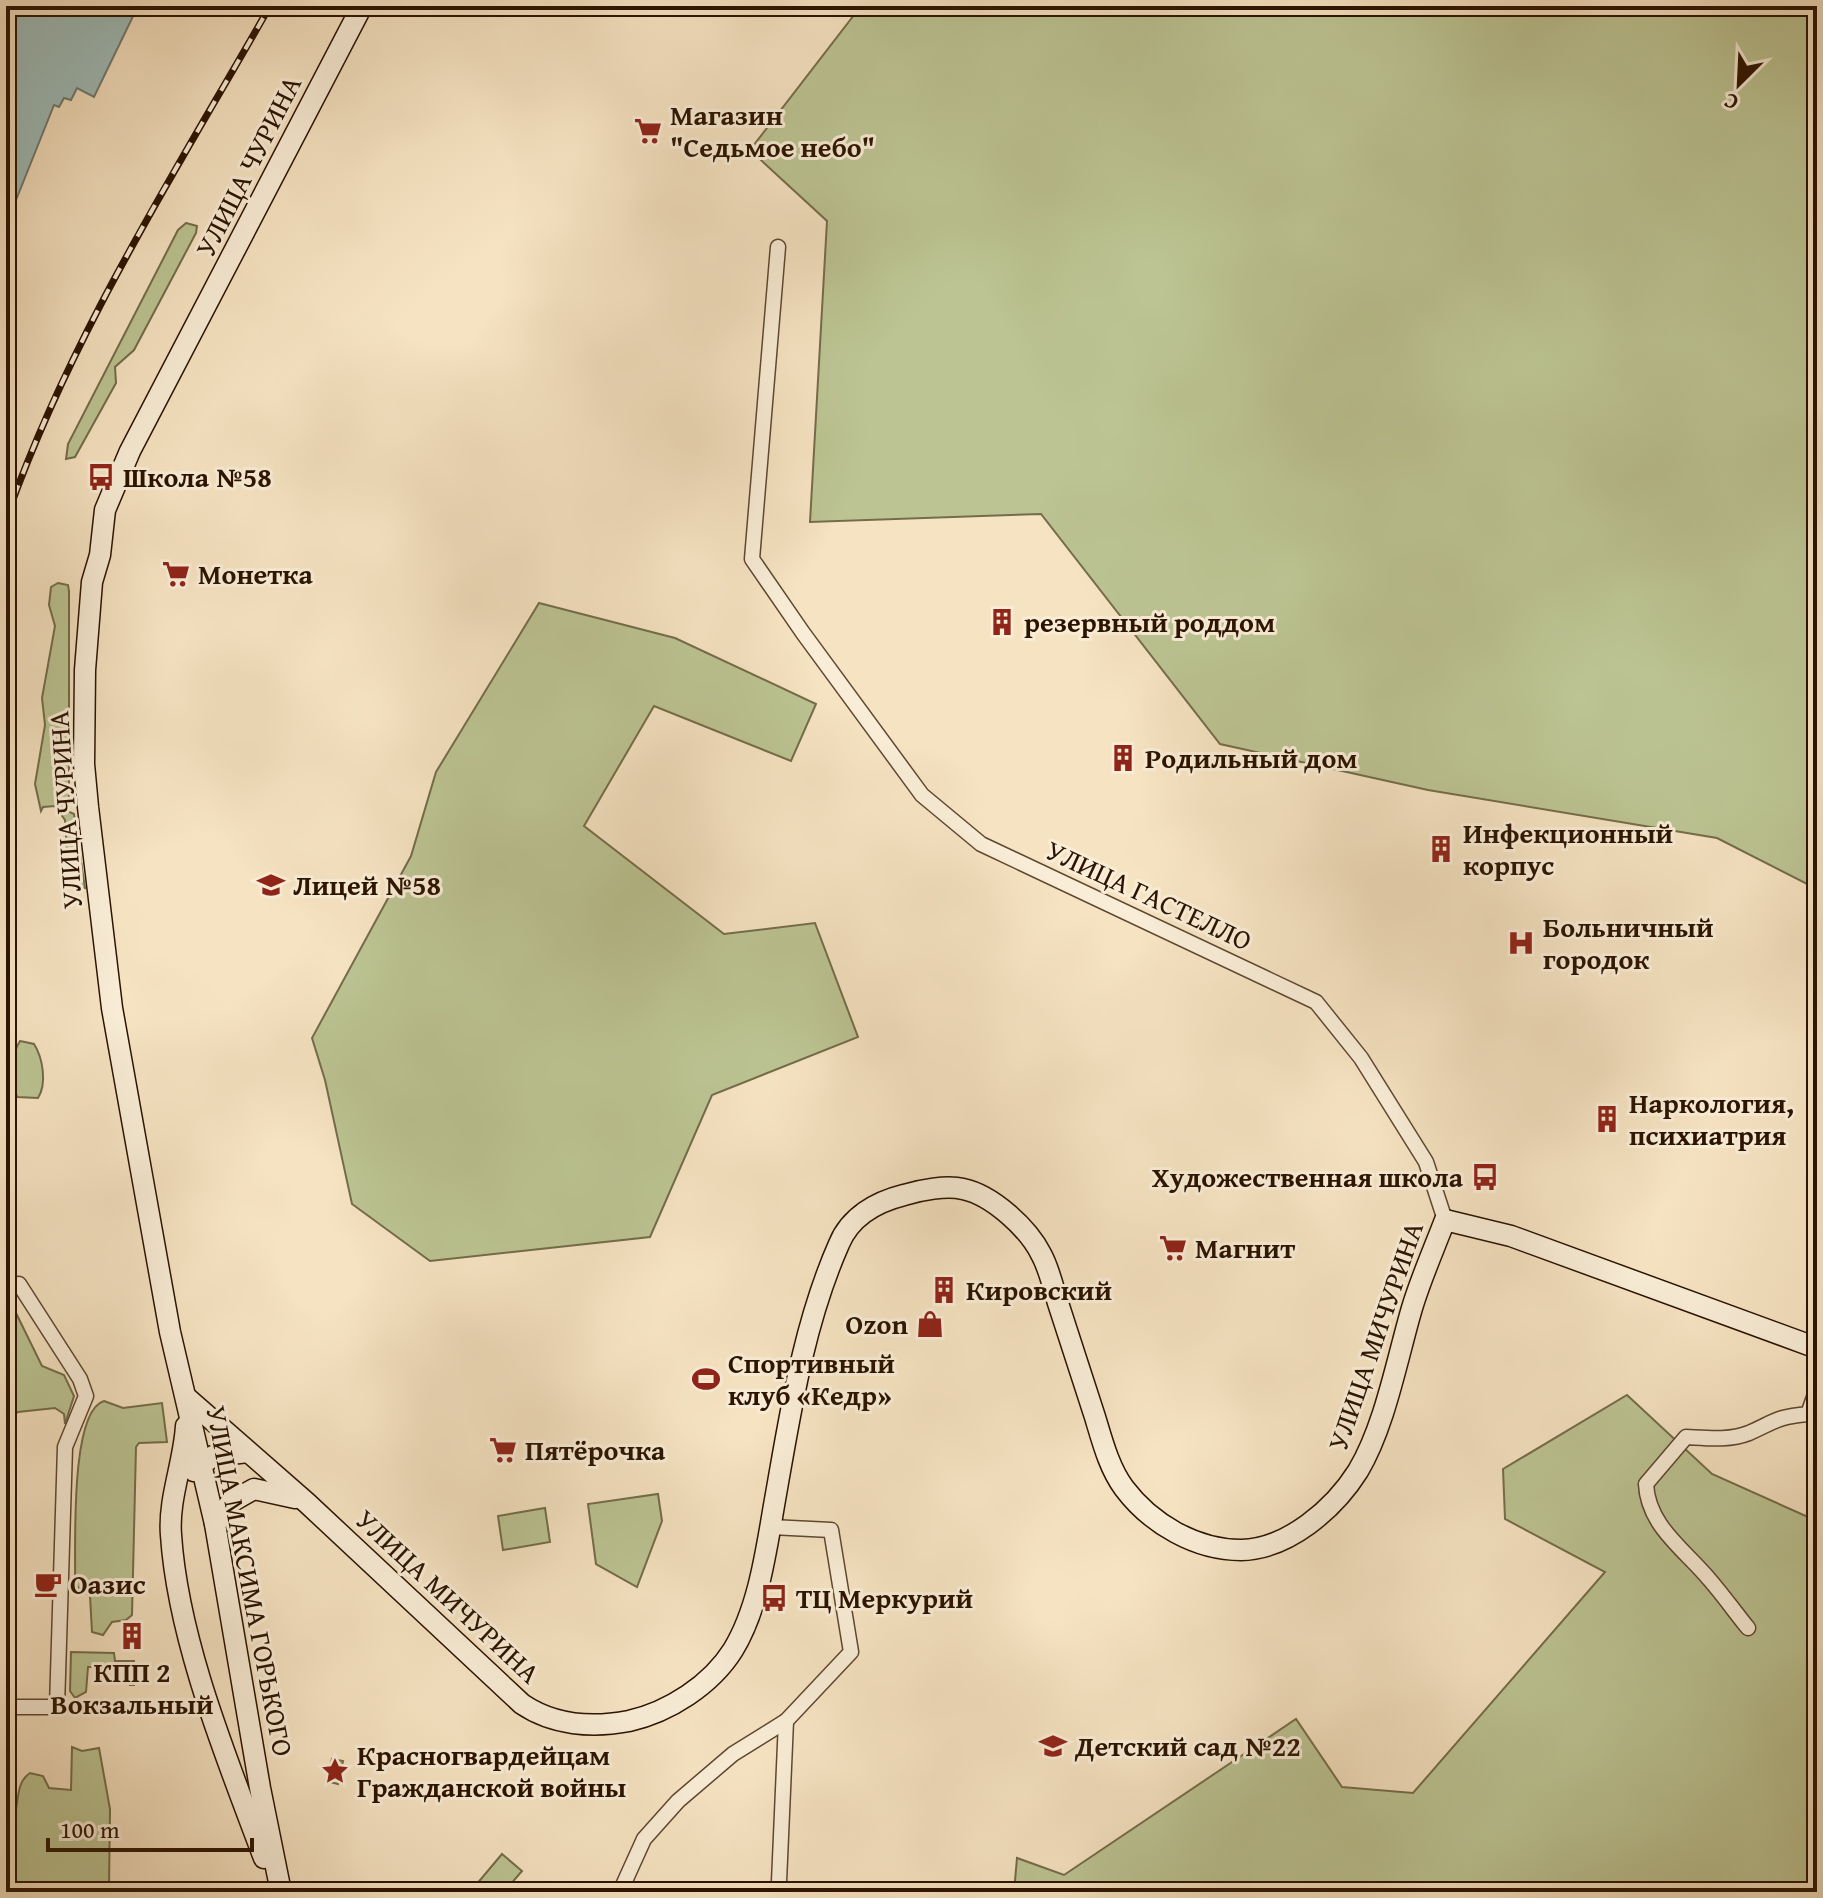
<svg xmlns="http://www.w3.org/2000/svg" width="1823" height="1898" viewBox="0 0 1823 1898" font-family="'Gentium Book Plus',serif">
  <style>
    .green { fill: #bcc493; stroke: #746c4a; stroke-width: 2 }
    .water { fill: #9ebdbb; stroke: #707970; stroke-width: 2 }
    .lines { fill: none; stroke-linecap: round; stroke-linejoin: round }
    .street-casing { stroke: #5e4730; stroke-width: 17 }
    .secondary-casing { stroke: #2b1300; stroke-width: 23 }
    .street { stroke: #f9edd7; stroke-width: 14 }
    .secondary { stroke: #f9edd7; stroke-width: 20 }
    .rail-casing { stroke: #2b1300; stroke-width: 7 }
    .rail { stroke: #f9edd7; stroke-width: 4; stroke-dasharray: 12; stroke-linecap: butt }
    .labels { text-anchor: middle; stroke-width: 6; stroke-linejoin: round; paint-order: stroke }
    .poi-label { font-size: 28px; font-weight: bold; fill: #2b1300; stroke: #f9edd7; text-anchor: start }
    .street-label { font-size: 28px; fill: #2b1300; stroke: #f9edd7 }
  </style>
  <rect width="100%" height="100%" fill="#f6e3c2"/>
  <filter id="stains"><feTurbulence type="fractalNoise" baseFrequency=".0025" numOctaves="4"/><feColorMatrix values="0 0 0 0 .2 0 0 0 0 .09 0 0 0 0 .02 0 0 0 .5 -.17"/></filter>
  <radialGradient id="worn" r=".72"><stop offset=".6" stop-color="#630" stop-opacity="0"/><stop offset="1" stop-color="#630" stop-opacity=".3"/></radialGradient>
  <g class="green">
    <path d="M 861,6 L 1817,6 L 1817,889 L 1717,838 L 1428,790 L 1220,744 L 1041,514 L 810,522 L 827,221 L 750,150 Z"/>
    <path d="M 186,223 L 197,226 L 196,233 L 134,350 L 115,367 L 116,383 L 75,457 L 66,459 L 68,444 L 178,230 Z"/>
    <path d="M 58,583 L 68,585 L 69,591 L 69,808 L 65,810 L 74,814 L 85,888 L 69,885 L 65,820 L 55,806 L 43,807 L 41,811 L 35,784 L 45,725 L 42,698 L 55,626 L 49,605 L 51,587 Z"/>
    <path d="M 539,603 L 675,638 L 816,704 L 791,761 L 654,706 L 584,826 L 724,934 L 815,923 L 858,1037 L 712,1095 L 650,1237 L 430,1261 L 352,1204 L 325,1080 L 312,1038 L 411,856 L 436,772 Z"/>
    <path d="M 20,1041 L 34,1044 C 43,1058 47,1084 38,1098 L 17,1097 C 12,1082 11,1054 20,1041 Z"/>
    <path d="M 10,1310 L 15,1311 L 42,1366 L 64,1375 L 74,1396 L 65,1424 L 64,1414 L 55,1408 L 18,1412 L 9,1419 L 6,1436 L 6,1312 Z"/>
    <path d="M 1627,1395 L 1712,1474 L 1817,1521 L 1817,1892 L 1014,1892 L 1017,1858 L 1064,1875 L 1296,1719 L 1342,1787 L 1413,1793 L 1605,1572 L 1505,1519 L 1503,1469 Z"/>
    <path d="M 104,1401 L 123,1408 L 162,1403 L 167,1442 L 139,1443 L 136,1447 L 132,1615 L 126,1620 L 112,1622 L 103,1635 L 92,1632 L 90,1596 L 75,1585 C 76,1552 69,1411 104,1401 Z"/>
    <path d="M 658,1494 L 662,1521 L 637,1587 L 596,1564 L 588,1504 Z"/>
    <path d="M 545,1508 L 550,1542 L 503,1550 L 498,1516 Z"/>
    <path d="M 71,1652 L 114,1653 L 115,1661 L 134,1661 L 134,1685 L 130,1685 L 127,1667 L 88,1667 L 86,1692 L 75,1698 L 70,1691 Z"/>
    <path d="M 72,1747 L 82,1751 L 99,1748 L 110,1809 L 109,1890 L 113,1892 L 33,1889 L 6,1892 L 6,1824 L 11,1823 C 21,1809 13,1784 30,1773 L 43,1776 L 49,1788 L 71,1790 Z"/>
    <path d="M 332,1759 L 343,1761 L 338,1784 L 326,1781 Z"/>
    <path d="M 502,1854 L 522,1871 L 504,1892 L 470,1892 Z"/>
  </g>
  <path class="water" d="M 6,6 L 138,6 L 94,97 L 77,88 L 71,100 L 64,98 L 59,107 L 54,105 L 6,225 Z"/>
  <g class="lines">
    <g class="street-casing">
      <g id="street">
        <path d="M 778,247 L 752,559 L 803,633 L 922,795 L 981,844 L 1316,1002 L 1361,1058 L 1426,1162 L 1445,1220"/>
        <path d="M 1748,1628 C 1735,1612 1723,1595 1709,1579 C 1684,1549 1648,1526 1646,1484 L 1686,1437 C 1706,1438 1729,1441 1749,1433 C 1776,1421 1776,1417 1808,1414 L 1817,1389"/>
        <path d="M 6,1707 L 57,1707 L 65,1447 L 86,1396 L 80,1379 L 19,1284"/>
        <path d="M 620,1892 L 644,1839 L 678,1801 L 733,1754 L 786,1721 L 851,1652 L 831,1530 L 771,1527"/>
        <path d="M 783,1892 L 779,1882 L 786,1721"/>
      </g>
    </g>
    <g class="secondary-casing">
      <g id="secondary">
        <path d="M 187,1398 L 307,1503 L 522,1704 C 553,1725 592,1728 629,1721 C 669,1712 711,1685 733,1650 C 760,1606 767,1544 776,1494 C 791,1409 804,1323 839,1244 C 850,1217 876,1202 904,1195 C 920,1190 947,1185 963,1189 C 992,1195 1028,1228 1041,1254 C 1049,1268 1053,1287 1058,1303 C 1070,1341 1083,1379 1095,1417 C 1102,1440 1109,1468 1124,1488 C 1151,1524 1196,1550 1241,1550 C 1288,1549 1334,1509 1358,1471 C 1385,1426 1397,1359 1412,1308 C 1421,1278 1434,1249 1445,1220 L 1511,1236 L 1817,1348"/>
        <path d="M 186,1426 C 184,1462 168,1499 171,1535 C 178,1641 227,1759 264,1858"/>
        <path d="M 194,1471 L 213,1456 L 248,1452"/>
        <path d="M 215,1524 L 231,1502 L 254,1489 L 295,1498"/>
        <path d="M 281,1892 L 260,1788 L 215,1524 L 170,1332 L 112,1008 L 88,807 L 84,764 L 85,670 L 92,582 L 100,555 L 105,510 L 130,451 L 362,6"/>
      </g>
    </g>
    <use href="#street" class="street"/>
    <use href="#secondary" class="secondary"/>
    <g class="rail-casing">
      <path id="rail" d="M 6,519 C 70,336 175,173 270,6"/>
    </g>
    <use href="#rail" class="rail"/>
  </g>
  <defs>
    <g id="supermarket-bare" transform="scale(2.16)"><path d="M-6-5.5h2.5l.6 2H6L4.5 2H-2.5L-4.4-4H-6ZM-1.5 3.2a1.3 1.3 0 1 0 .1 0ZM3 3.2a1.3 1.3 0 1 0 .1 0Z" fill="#8f2418" stroke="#f9edd7" stroke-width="2.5" paint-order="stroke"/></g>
    <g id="bus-bare" transform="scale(2.16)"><path d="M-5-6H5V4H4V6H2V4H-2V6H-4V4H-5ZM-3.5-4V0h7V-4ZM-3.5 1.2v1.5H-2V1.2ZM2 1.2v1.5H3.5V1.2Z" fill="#8f2418" stroke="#f9edd7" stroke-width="2.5" paint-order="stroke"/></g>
    <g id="building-bare" transform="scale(2.16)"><path d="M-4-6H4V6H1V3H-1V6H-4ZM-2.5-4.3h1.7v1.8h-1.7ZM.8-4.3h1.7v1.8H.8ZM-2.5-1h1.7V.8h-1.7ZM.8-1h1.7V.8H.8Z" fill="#8f2418" stroke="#f9edd7" stroke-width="2.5" paint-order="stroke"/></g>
    <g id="school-bare" transform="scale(2.16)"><path d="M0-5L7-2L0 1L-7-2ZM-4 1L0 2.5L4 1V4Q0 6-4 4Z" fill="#8f2418" stroke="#f9edd7" stroke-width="2.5" paint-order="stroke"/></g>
    <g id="hospital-bare" transform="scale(2.16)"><path d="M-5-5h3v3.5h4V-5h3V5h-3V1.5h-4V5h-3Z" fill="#8f2418" stroke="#f9edd7" stroke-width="2.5" paint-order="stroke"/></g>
    <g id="shop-bare" transform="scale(2.16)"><path d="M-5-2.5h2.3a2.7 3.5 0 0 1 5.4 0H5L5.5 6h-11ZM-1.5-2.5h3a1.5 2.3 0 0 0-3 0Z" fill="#8f2418" stroke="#f9edd7" stroke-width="2.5" paint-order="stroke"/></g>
    <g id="stadium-bare" transform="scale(2.16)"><path d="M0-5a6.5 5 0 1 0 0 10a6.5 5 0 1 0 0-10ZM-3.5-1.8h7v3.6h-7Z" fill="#8f2418" stroke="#f9edd7" stroke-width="2.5" paint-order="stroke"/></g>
    <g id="cafe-bare" transform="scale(2.16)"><path d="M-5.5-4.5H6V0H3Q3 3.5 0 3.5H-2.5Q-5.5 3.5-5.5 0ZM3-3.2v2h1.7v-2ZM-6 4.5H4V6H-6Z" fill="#8f2418" stroke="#f9edd7" stroke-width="2.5" paint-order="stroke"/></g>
    <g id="sight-bare" transform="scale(2.16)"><path d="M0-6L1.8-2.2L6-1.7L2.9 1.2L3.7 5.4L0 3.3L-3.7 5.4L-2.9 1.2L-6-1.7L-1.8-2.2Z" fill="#8f2418" stroke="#f9edd7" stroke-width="2.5" paint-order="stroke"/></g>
  </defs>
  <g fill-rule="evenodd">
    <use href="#supermarket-bare" x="648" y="131"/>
    <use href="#bus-bare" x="101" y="477"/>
    <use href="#supermarket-bare" x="176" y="574"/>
    <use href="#building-bare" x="1002" y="622"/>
    <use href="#building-bare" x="1123" y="758"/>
    <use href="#building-bare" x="1441" y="849"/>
    <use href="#school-bare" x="271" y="885"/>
    <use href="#hospital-bare" x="1521" y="943"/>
    <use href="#building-bare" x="1607" y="1119"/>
    <use href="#bus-bare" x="1485" y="1177"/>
    <use href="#supermarket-bare" x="1173" y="1248"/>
    <use href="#building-bare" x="944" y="1290"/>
    <use href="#shop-bare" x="930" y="1324"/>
    <use href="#stadium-bare" x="706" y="1379"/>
    <use href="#supermarket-bare" x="503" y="1450"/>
    <use href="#cafe-bare" x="48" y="1584"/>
    <use href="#bus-bare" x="774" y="1598"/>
    <use href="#building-bare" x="132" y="1636"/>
    <use href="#school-bare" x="1053" y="1746"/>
    <use href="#sight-bare" x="335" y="1771"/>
  </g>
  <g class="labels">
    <g class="poi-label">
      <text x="670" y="125">Магазин<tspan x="670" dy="32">"Седьмое небо"</tspan></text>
      <text x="123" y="487">Школа №58</text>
      <text x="198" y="584">Монетка</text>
      <text x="1024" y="632">резервный роддом</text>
      <text x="1145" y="768">Родильный дом</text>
      <text x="1463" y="843">Инфекционный<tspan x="1463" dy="32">корпус</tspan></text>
      <text x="293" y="895">Лицей №58</text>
      <text x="1543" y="937">Больничный<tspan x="1543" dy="32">городок</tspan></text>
      <text x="1629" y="1113">Наркология,<tspan x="1629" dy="32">психиатрия</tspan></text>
      <text x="1463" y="1187" text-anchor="end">Художественная школа</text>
      <text x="1195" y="1258">Магнит</text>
      <text x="966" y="1300">Кировский</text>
      <text x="908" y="1334" text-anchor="end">Ozon</text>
      <text x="728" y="1373">Спортивный<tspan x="728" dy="32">клуб «Кедр»</tspan></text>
      <text x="525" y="1460">Пятёрочка</text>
      <text x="70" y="1594">Оазис</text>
      <text x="796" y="1608">ТЦ Меркурий</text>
      <text x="132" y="1682" text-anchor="middle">КПП 2<tspan x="132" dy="32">Вокзальный</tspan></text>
      <text x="1075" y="1756">Детский сад №22</text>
      <text x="357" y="1765">Красногвардейцам<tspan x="357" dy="32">Гражданской войны</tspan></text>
    </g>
    <g class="street-label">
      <text transform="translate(248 166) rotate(-63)" y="10">УЛИЦА ЧУРИНА</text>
      <text transform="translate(65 810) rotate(-94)" y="10">УЛИЦА ЧУРИНА</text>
      <text transform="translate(1149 895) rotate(25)" y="10">УЛИЦА ГАСТЕЛЛО</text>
      <text transform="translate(1375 1336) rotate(-71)" y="10">УЛИЦА МИЧУРИНА</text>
      <text transform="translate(250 1581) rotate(79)" y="10">УЛИЦА МАКСИМА ГОРЬКОГО</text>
      <text transform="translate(448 1596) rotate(43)" y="10">УЛИЦА МИЧУРИНА</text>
    </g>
  </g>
  <rect width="1823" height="1898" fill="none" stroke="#f6e3c2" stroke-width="32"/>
  <rect x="8" y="8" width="1807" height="1882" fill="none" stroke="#2b1300" stroke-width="4"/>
  <rect x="16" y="16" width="1791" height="1866" fill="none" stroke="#2b1300" stroke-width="2"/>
  <g transform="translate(1739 84) rotate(204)" stroke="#f9edd7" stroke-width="6" paint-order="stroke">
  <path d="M0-6L14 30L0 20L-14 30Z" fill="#2b1300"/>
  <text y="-12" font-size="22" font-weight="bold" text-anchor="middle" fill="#2b1300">С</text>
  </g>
  <path d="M48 1838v12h204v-12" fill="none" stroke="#2b1300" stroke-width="4"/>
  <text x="60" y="1838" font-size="24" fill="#2b1300" stroke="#f9edd7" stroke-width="6" paint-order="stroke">100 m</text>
  <rect width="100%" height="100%" filter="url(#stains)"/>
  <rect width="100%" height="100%" fill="url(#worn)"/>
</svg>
